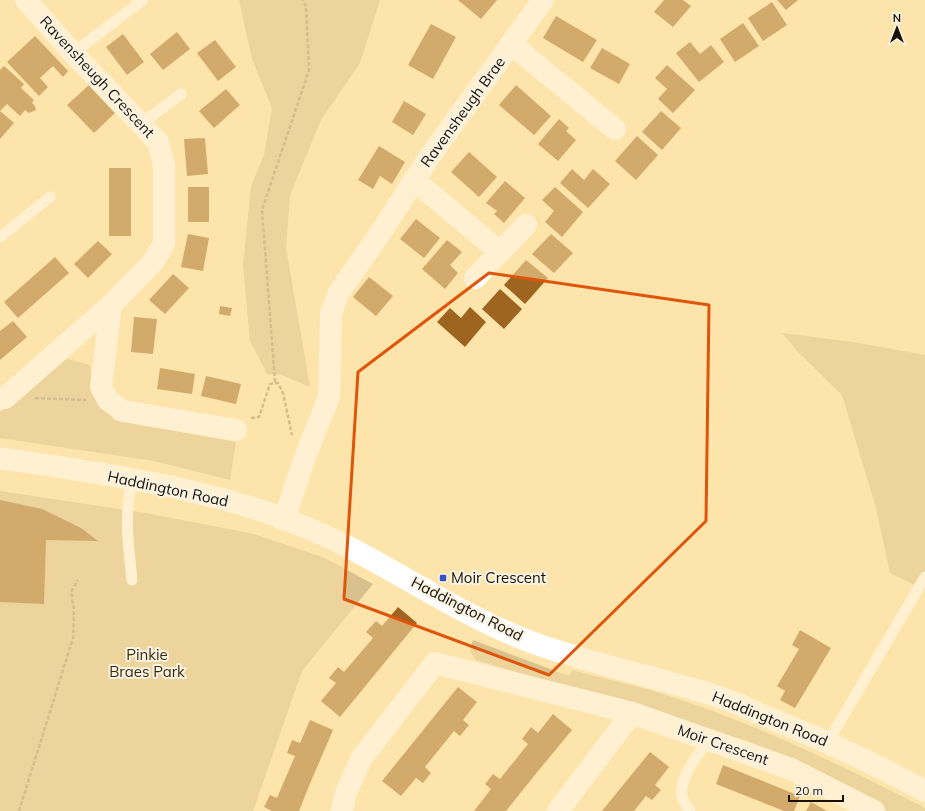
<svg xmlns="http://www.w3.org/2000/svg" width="925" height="811" viewBox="0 0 925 811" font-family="Mulish,sans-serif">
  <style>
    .green { fill: #d8c18c }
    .building { fill: #9d651f }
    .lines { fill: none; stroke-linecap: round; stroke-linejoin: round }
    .path { stroke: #a69369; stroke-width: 2.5; stroke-dasharray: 4 2; stroke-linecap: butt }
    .service { stroke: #fff; stroke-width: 11 }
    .minor { stroke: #fff; stroke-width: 22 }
    .primary { stroke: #fff; stroke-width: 22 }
    .marked { fill: none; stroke: #de550b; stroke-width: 3; stroke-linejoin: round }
    .poi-dot { fill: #3555c6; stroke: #f9f3e5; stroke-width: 1.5 }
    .labels { text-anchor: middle; stroke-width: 4; stroke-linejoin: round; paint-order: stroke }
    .street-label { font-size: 15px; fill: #191000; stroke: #f9f3e5 }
    .poi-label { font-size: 15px; fill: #191000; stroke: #f9f3e5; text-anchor: start }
    .park-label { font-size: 15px; fill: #3a2c06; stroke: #f9f3e5 }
  </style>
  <rect width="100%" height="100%" fill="#fde4aa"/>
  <g class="green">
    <path d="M 239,0 L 380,0 L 360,63 L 321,120 L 290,195 L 286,248 L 310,387 L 282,375 L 267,374 L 250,341 L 243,266 L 251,186 L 264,155 L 272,108 L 252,59 Z"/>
    <path d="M 782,333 L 853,342 L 925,355 L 925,590 L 890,573 L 876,508 L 842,395 L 801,355 Z"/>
    <path d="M 64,358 L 90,365 L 92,388 L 114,420 L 236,442 L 230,480 L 154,461 L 0,438 L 0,412 Z"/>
    <path d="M 0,491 L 146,513 L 254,534 L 325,558 L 373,584 L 302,671 L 253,811 L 0,811 Z"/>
    <path d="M 473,640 L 569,676 L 572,670 C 601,678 631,684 660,693 C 752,722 839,764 925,808 L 925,811 L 887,811 L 800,763 L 747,741 L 476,660 L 470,651 Z"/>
  </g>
  <g class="building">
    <path d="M 458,0 L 497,0 L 481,19 Z"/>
    <path d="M 664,0 L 683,0 L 691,6 L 673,27 L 654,12 Z"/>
    <path d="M 777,0 L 798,0 L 786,10 Z"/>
    <path d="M 772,2 L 787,25 L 763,41 L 748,18 Z"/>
    <path d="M 556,16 L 597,40 L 583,62 L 543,38 Z"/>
    <path d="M 743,23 L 759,46 L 735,62 L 720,39 Z"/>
    <path d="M 431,24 L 456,37 L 433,79 L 408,65 Z"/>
    <path d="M 177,32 L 190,49 L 163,70 L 150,54 Z"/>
    <path d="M 123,34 L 144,62 L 127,75 L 106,47 Z"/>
    <path d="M 35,36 L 68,71 L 63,77 L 53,66 L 40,78 L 48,87 L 39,96 L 7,62 Z"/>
    <path d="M 215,40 L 236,67 L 218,81 L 197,53 Z"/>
    <path d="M 690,42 L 700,54 L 711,45 L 724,62 L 699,82 L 676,53 Z"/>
    <path d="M 602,48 L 630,64 L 619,84 L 590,68 Z"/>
    <path d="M 667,65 L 695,90 L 673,113 L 658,99 L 667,89 L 655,78 Z"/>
    <path d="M 4,66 L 24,84 L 21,88 L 34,100 L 32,103 L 35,106 L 36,110 L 29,113 L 25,110 L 20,116 L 7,104 L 0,111 L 14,123 L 0,139 L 0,70 Z"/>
    <path d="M 89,85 L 115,113 L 94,133 L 67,105 Z"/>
    <path d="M 516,85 L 551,116 L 534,135 L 499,105 Z"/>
    <path d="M 226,89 L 240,105 L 214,128 L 199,111 Z"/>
    <path d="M 404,101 L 426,114 L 413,135 L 392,122 Z"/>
    <path d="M 661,111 L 681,128 L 662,150 L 642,132 Z"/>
    <path d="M 559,119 L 569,128 L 566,131 L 576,140 L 558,161 L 538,144 Z"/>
    <path d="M 637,136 L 658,155 L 636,180 L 615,161 Z"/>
    <path d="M 205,138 L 208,174 L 187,176 L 184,139 Z"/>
    <path d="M 379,146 L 405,162 L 392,184 L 380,176 L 373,189 L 358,180 Z"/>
    <path d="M 469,152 L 497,177 L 479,197 L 451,172 Z"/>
    <rect x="109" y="168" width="22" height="68"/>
    <path d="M 572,169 L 584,180 L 593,169 L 610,184 L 588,208 L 560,183 Z"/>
    <path d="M 505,181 L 525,198 L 504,223 L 494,214 L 497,211 L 486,203 Z"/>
    <rect x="188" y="187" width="21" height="35"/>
    <path d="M 555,187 L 583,212 L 562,237 L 545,222 L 554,211 L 542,200 Z"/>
    <path d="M 416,219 L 440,238 L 424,258 L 400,239 Z"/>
    <path d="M 188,234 L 209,238 L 203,271 L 181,267 Z"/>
    <path d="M 551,234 L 573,253 L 554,273 L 532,254 Z"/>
    <path d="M 447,240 L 462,252 L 450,265 L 458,273 L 445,289 L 422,269 Z"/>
    <path d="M 98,241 L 112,254 L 88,278 L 74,264 Z"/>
    <path d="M 55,257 L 69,273 L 18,318 L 4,302 Z"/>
    <path d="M 526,260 L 548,278 L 525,304 L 504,285 Z"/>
    <path d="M 173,274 L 189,288 L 165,314 L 149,300 Z"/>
    <path d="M 369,277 L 393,296 L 376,316 L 353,297 Z"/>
    <path d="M 500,289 L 522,309 L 504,329 L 482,309 Z"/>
    <path d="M 220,306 L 232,308 L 230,316 L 219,314 Z"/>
    <path d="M 470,307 L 486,322 L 465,347 L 437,322 L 450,308 L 461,318 Z"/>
    <path d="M 134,317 L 157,319 L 153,354 L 131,352 Z"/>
    <path d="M 13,321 L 27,337 L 0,360 L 0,331 Z"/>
    <path d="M 160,368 L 195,374 L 192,394 L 157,389 Z"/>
    <path d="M 206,376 L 241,384 L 236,404 L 201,396 Z"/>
    <path d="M 0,500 L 42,509 L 81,528 L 98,541 L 46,540 L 44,604 L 0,602 Z"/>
    <path d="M 398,607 L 417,623 L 340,717 L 321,701 L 336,683 L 329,678 L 338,667 L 344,672 L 373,638 L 366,632 L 376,621 L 382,626 Z"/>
    <path d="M 800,630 L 831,648 L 795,708 L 780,700 L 785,691 L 777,686 L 799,649 L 792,645 Z"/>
    <path d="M 458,687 L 477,702 L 463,720 L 469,725 L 460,736 L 454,731 L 425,767 L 431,773 L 423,783 L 416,778 L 401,796 L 382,781 Z"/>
    <path d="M 553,714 L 572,730 L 534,776 L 506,811 L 474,811 L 491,789 L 485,784 L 493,774 L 500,779 L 528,744 L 522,739 L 531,727 L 538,733 Z"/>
    <path d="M 310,720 L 333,730 L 309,786 L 299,811 L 272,811 L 264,807 L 270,795 L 277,798 L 295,756 L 287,753 L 292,740 L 300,743 Z"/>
    <path d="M 650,752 L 669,767 L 655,785 L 661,790 L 652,800 L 646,796 L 634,811 L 602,811 Z"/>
    <path d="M 723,765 L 800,796 L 794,811 L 784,811 L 716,784 Z"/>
    <path d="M 811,802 L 827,811 L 806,811 Z"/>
  </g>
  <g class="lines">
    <g class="path">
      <path d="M 275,382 L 262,210 L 309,70 L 306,7 L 303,0"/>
      <path d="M 35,398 L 86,400"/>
      <path d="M 251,418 L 259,417 L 270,384 L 278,383 L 283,393 L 292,435"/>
      <path d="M 19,811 L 73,638 L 74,610 L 71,592 L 78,580"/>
    </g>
    <g class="service">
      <path d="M 73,53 L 143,0"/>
      <path d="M 141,124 L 181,94"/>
      <path d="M 0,237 L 50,197"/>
      <path d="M 132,580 C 128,543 124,516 132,479"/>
      <path d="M 828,742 L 925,577"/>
      <path d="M 690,811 C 688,807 683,802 682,797 C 679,777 698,756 708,740"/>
    </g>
    <g class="minor">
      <path d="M 511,44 L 615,129"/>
      <path d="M 414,180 L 500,252 L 475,278"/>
      <path d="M 500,252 L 526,225"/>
      <path d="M 111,305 L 101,387 L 108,400 L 123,411 L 236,430"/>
      <path d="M 0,399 L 5,398 L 111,305 L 154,261 L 164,243 L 164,165 L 158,142 L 73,53 L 26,0"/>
      <path d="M 284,520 L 305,457 L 329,397 L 331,313 L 339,292 L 379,235 L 430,156 L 543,0"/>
      <path d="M 342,811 L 345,795 L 361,759 L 435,663 L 632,713 L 791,769 L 874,811"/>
      <path d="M 558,811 L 632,713"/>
    </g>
    <path class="primary" d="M 0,458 C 110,475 226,489 328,537 C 396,569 459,615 531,642 C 593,665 659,677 722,698 C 739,704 755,712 772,719 C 824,740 875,764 925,791"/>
  </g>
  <path d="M0 0H925V811H0ZM 489,273 L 709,305 L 706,521 L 549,675 L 344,599 L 358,372 Z" fill="#fde4aa" fill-opacity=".55" fill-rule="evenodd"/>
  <path class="marked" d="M 489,273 L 709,305 L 706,521 L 549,675 L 344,599 L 358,372 Z"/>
  <rect class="poi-dot" x="439" y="574" width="8" height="8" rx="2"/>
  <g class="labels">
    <g class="street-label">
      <text transform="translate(97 77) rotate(47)" y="5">Ravensheugh Crescent</text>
      <text transform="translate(463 112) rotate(-54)" y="5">Ravensheugh Brae</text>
      <text transform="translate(168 489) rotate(12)" y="5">Haddington Road</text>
      <text transform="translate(467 609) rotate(27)" y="5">Haddington Road</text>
      <text transform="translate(770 719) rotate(22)" y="5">Haddington Road</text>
      <text transform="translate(723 745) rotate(19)" y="5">Moir Crescent</text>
    </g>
    <g class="poi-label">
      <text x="451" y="583">Moir Crescent</text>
    </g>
    <g class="park-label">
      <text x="147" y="660">Pinkie<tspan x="147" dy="17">Braes Park</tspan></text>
    </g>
  </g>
  <g transform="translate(897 28)" stroke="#f9f3e5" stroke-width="3" paint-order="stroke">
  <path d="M0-3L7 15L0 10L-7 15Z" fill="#191000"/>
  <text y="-6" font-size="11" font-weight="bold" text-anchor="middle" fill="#191000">N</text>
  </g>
  <path d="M789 795v6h54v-6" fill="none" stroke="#191000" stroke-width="2"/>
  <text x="795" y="795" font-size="12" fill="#191000" stroke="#f9f3e5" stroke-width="3" paint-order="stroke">20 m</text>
</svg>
